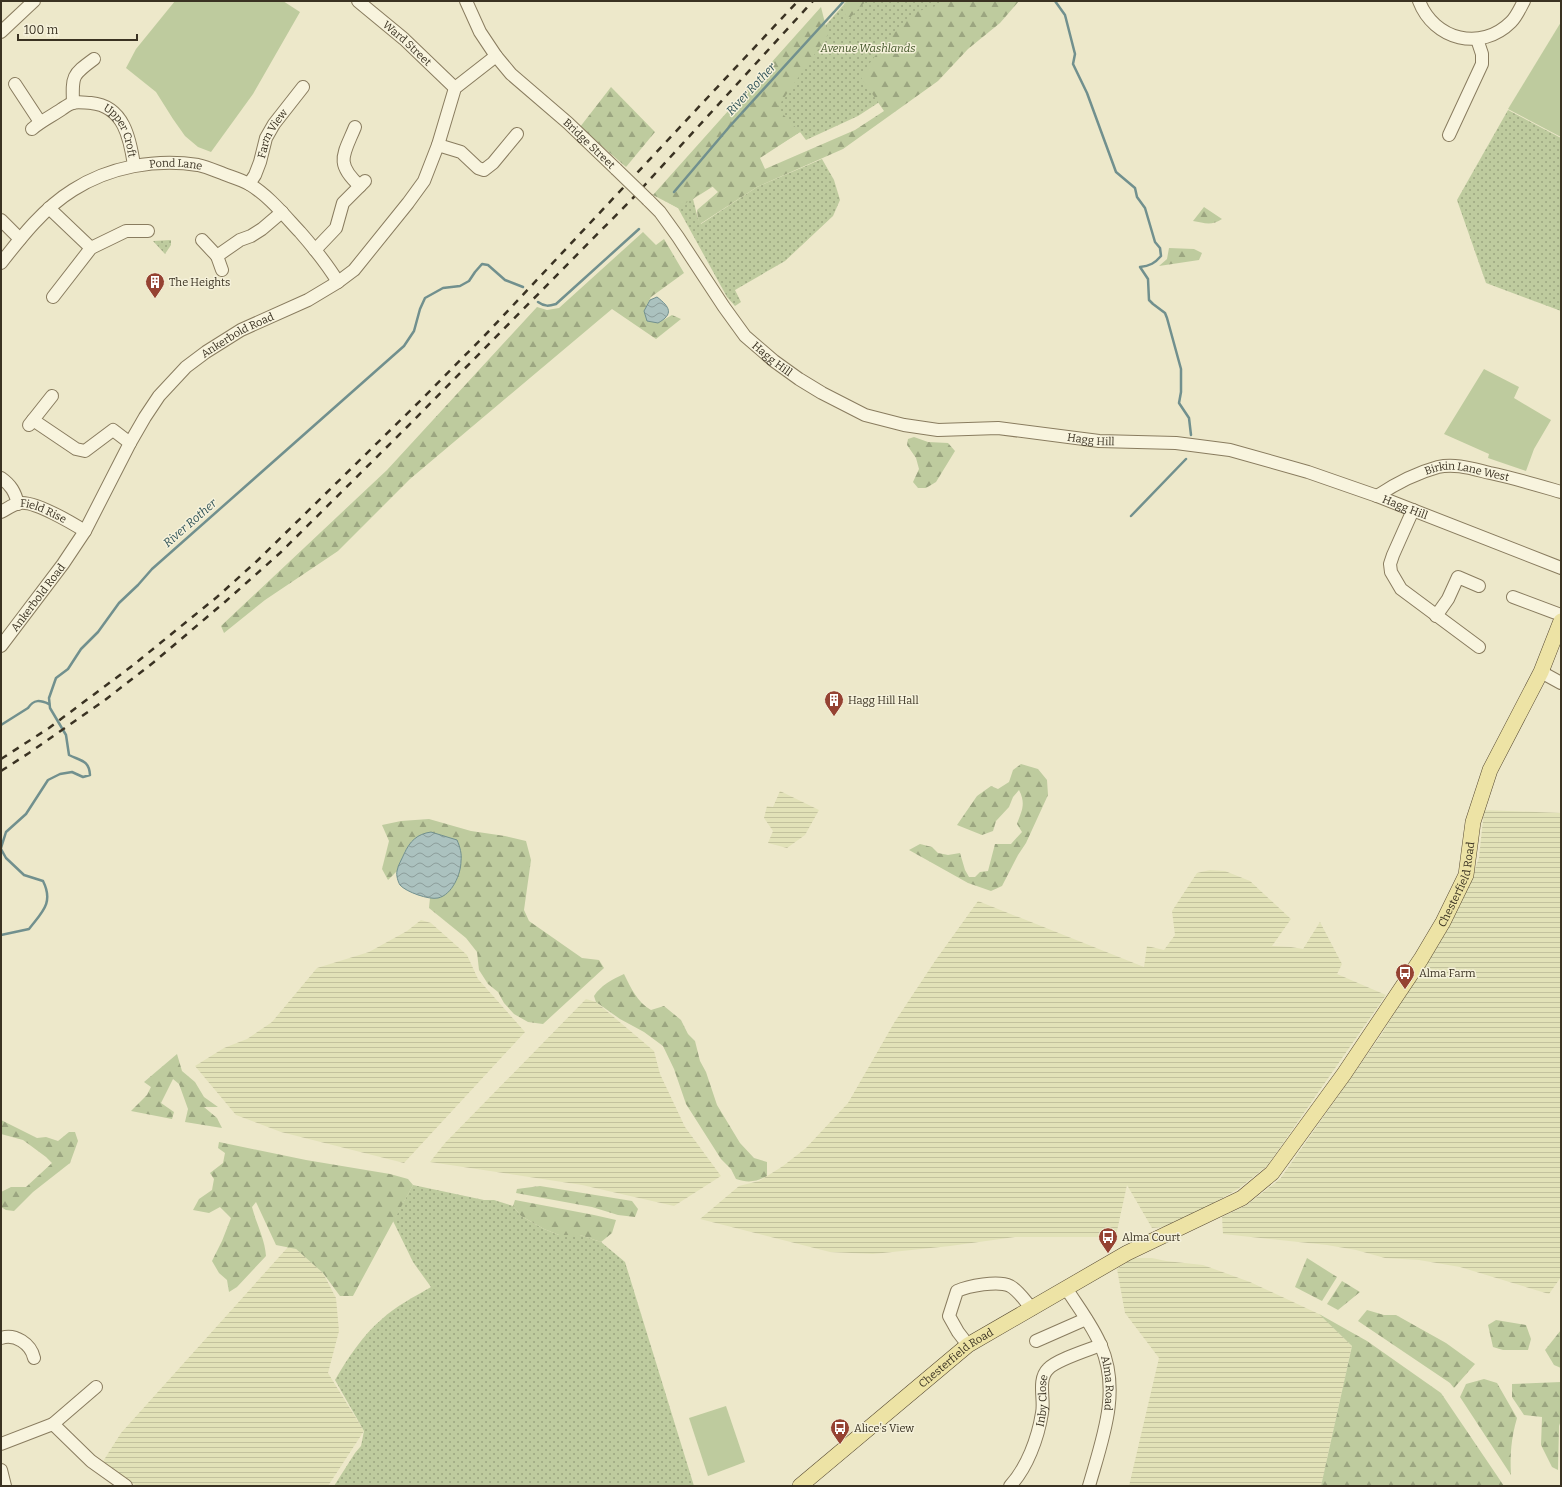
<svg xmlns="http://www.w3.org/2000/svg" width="1562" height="1487" viewBox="0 0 1562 1487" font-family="Bitter,serif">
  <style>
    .farmland { fill: url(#farmland-rules) }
    .grass { fill: url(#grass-dots) }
    .forest { fill: url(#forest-firs) }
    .garden { fill: #becb9e }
    .water { fill: url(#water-waves); stroke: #71908e }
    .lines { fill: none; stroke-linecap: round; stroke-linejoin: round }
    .stream { stroke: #71908e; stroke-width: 2.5 }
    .minor-casing { stroke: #897c5f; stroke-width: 14 }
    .major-casing { stroke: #574a33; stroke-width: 16 }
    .minor { stroke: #f8f4de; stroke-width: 12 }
    .major { stroke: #ede3a5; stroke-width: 15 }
    .rail { stroke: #3a3222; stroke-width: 2.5; stroke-dasharray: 7 7; stroke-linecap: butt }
    .minor-bridge-casing { stroke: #897c5f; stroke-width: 14; stroke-linecap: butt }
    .minor-bridge { stroke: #f8f4de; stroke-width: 12 }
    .labels { text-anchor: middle; stroke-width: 3; stroke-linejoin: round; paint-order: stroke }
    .street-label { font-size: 11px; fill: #3a3222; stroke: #f5f1da }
    .park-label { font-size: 11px; font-style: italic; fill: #43562a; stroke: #f5f1da }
    .poi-label { font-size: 11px; fill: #3a3222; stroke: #f5f1da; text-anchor: start }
    .water-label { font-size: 12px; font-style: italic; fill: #325559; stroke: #f5f1da }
  </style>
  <defs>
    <pattern id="farmland-rules" width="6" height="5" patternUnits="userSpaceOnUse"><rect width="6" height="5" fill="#e2e2b8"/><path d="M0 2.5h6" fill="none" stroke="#c3c29e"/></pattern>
    <pattern id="grass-dots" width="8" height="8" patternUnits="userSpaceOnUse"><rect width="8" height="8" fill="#becb9e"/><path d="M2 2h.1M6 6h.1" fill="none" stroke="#9ba580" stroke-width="1.8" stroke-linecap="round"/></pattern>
    <pattern id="forest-firs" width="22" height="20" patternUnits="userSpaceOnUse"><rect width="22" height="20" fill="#becb9e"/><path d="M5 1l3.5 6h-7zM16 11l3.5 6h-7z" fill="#9ba580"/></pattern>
    <pattern id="water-waves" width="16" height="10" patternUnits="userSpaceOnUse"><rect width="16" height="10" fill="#abc2bf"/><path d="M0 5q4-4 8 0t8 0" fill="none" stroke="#8c9e9b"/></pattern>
  </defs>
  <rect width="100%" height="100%" fill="#ede8ca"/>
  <g class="farmland">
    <path d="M 780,791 L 819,810 L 805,835 L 787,848 L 768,843 L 773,831 L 764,818 L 767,806 L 773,807 Z"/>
    <path d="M 1484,810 L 1561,813 L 1561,1277 L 1549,1294 L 1460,1267 L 1419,1260 L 1385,1258 L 1356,1250 L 1327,1245 L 1223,1234 L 1222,1217 L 1247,1205 L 1280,1179 L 1381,1035 L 1444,933 L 1468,887 L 1479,858 Z"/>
    <path d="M 1210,870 L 1225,871 L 1250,881 L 1291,919 L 1272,946 L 1291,947 L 1303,949 L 1320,922 L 1342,964 L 1337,974 L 1386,995 L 1267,1166 L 1238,1189 L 1173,1226 L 1152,1228 L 1127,1185 L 1115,1240 L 1100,1237 L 1015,1237 L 950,1246 L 873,1254 L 830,1252 L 700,1219 L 739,1186 L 759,1181 L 783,1166 L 806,1148 L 848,1103 L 894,1023 L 935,961 L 978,901 L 1144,967 L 1147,946 L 1164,950 L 1175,935 L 1172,911 L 1197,873 Z"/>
    <path d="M 421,920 L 431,923 L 467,955 L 478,979 L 525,1032 L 404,1163 L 281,1132 L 236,1115 L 195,1066 L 224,1048 L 247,1039 L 272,1022 L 317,968 L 369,952 L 407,931 Z"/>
    <path d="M 586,999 L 596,1002 L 654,1051 L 660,1074 L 685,1127 L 721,1176 L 674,1206 L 582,1185 L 430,1162 L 445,1143 Z"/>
    <path d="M 288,1247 L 296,1249 L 323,1273 L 336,1298 L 339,1331 L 328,1373 L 364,1431 L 328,1486 L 137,1486 L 102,1463 L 121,1433 Z"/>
    <path d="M 1133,1258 L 1152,1258 L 1166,1261 L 1203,1265 L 1250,1282 L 1321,1315 L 1352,1346 L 1321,1486 L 1129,1486 L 1159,1358 L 1125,1313 L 1117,1269 Z"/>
  </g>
  <g class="grass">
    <path d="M 847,1 L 988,1 L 878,103 L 858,116 L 806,140 L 800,132 L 693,199 L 698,219 L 701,224 L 757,187 L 822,159 L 834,180 L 840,200 L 833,216 L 785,261 L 735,290 L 741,302 L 735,306 L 727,297 L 678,208 L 669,203 Z"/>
    <path d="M 1508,110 L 1561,138 L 1561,311 L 1486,283 L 1457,200 Z"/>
    <path d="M 171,240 L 171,245 L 165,254 L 153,241 Z"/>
    <path d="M 413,1185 L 484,1200 L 494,1200 L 513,1206 L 521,1216 L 544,1229 L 559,1235 L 580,1235 L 601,1242 L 625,1262 L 694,1486 L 334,1486 L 355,1453 L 361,1446 L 364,1431 L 335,1380 C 348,1358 362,1336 382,1319 C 396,1306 414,1297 431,1287 L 413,1262 L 393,1221 Z"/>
  </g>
  <g class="forest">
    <path d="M 847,1 L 866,1 L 846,22 L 844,4 Z"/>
    <path d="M 946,1 L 1019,1 L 1000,23 L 968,49 L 938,81 L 843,149 L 757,187 L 700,224 L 698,219 L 697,210 L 718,192 L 712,186 L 678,208 L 653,195 L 821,7 L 828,35 L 777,108 L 800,132 L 760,158 L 765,169 L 855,130 L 884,111 L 860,76 L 888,39 L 915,12 L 943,4 Z"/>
    <path d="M 611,87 L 655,132 L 626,167 L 580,127 Z"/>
    <path d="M 1204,207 L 1222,219 C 1212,226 1204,223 1193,221 Z"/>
    <path d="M 643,232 L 656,245 L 664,239 L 684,273 L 651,297 L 644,311 L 658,323 L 672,315 L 681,319 L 656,339 L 612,309 L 410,479 L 338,551 L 265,600 L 224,633 L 221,626 L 387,470 L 537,307 L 547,310 L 559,308 Z"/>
    <path d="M 1169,248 L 1194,249 L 1202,253 L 1199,260 L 1159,266 L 1167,259 Z"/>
    <path d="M 914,437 L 928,442 L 948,443 L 955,451 L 936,482 L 926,488 L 918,488 L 913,482 L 919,469 L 916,458 L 907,445 L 908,439 Z"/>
    <path d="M 1021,764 L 1038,769 L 1047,780 L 1048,795 L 1026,843 L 1018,855 L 1002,886 L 991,891 L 968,883 L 909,850 L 920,844 L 932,847 L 938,853 L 948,855 L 960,853 L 965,870 L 969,877 L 975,877 L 980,872 L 988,871 L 995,844 L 1011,844 L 1022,832 L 1017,824 C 1022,810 1026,804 1019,790 L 1013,797 L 1009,807 L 996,821 L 993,831 L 982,835 L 957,825 L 977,796 L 991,786 L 998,789 L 1009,782 L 1013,770 Z"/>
    <path d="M 429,819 L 471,831 L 505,836 L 526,841 L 531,860 L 524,910 L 529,921 L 582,958 L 599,960 L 604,968 L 543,1024 L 528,1022 L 514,1014 L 504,1003 L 498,992 L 488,984 L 479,970 L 477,952 L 466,938 L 429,908 L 430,898 C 447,899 453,885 459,871 L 405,851 L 397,871 L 388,880 L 382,869 L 389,841 L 382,825 L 401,821 Z"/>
    <path d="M 624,974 C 631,988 637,1002 651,1010 L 664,1006 L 681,1020 L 688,1034 L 695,1041 L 700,1061 L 706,1072 L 717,1105 L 740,1143 L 754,1158 L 767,1162 L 767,1176 C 756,1182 748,1183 736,1179 L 731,1169 L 721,1159 L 686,1104 L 674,1069 L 663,1046 L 644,1032 L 620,1019 L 596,1002 L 594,996 C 601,985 613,979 624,974 Z"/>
    <path d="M 177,1054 L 182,1071 L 195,1082 L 204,1097 L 218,1107 L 204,1107 L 217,1118 L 222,1128 L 185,1122 L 188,1109 L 179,1084 L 173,1079 L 161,1103 L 174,1112 L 172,1119 L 131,1111 L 147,1095 L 151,1087 L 144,1082 Z"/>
    <path d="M 1,1120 L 37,1138 L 46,1137 L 58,1141 L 69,1132 L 75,1132 L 78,1141 L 70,1163 L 33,1192 L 14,1211 L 6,1210 L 1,1207 L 1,1192 L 11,1187 L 26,1187 L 52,1163 L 46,1157 L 23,1140 L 1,1134 Z"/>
    <path d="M 219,1142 L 306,1160 L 390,1174 L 408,1179 L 413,1185 L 353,1296 L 340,1296 L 323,1273 L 296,1249 L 276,1245 L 256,1202 L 252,1207 C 256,1223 265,1239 266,1256 L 237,1287 L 229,1292 L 227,1280 L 219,1273 L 212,1261 L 222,1241 L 231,1218 L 220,1207 L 209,1213 L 193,1210 L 199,1199 L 212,1190 L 214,1179 L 210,1173 L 223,1163 L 225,1153 L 218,1148 Z"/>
    <path d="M 540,1186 L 632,1201 L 638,1209 L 635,1217 L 618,1215 L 592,1207 L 516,1193 L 517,1189 Z"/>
    <path d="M 515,1200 L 594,1215 L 616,1220 L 612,1233 L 601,1242 L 580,1235 L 559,1235 L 544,1229 L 521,1216 L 513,1206 Z"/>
    <path d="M 1307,1258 L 1337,1277 L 1322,1301 L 1295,1287 Z"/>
    <path d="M 1342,1281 L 1360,1292 L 1338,1310 L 1327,1304 Z"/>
    <path d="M 1367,1310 L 1384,1315 L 1396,1315 L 1446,1343 L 1475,1364 L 1454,1388 L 1450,1383 L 1358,1321 Z"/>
    <path d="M 1319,1314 L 1367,1341 L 1441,1393 L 1504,1486 L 1321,1486 L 1352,1346 Z"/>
    <path d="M 1496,1320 L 1526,1325 L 1531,1339 L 1528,1350 L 1503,1350 L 1493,1347 L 1488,1325 Z"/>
    <path d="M 1561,1330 L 1561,1368 L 1554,1365 L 1545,1350 Z"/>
    <path d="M 1484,1379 L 1497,1383 L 1517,1418 C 1511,1439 1510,1454 1511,1475 L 1460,1397 L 1466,1384 Z"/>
    <path d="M 1561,1382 L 1561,1420 L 1559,1426 L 1558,1470 L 1552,1467 L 1541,1445 L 1542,1417 L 1524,1415 L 1512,1397 L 1512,1384 Z"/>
  </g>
  <g class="garden">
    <path d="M 175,1 L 283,1 L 300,12 L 253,94 L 211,152 L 198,147 L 185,136 L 173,119 L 156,92 L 126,68 L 136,49 Z"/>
    <path d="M 1561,22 L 1561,137 L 1508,109 Z"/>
    <path d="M 1484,369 L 1519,387 L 1514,398 L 1551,420 L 1534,449 L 1526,471 L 1488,458 L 1489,454 L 1444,434 Z"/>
    <path d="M 726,1406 L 745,1462 L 708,1476 L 689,1418 Z"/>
  </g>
  <g class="water">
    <path d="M 657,297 C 670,307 674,314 658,323 L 647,321 L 644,311 L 650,300 Z"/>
    <path d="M 431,832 L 457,840 C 460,847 462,854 461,861 C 461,874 452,895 438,898 C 429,900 406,892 400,885 C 398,882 396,875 397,871 C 398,865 402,859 404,854 C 410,841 417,834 431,832 Z"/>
  </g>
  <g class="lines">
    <g class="stream">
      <path d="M 1055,1 L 1065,15 L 1075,54 L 1073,64 L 1087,93 L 1116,172 L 1135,188 L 1137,197 L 1145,208 L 1155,242 L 1160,248 L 1161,256 C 1155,263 1150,266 1140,267 L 1148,279 L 1149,300 L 1153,304 L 1165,313 L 1167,318 L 1181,369 L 1181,392 L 1179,403 L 1189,418 L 1191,435"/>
      <path d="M 674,192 L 730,126 L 844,1"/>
      <path d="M 538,302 C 545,307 549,306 556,304 L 639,229"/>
      <path d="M 1131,516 L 1186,459"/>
      <path d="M 1,725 L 28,708 C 34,699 40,700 49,704"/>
      <path d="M 1,848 L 6,832 L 26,814 L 48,780 L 60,774 L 72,772 L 83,777 L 90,775 C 89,760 81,761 69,755 L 66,735 L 50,708 L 49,698 L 56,678 L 68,669 L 81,649 L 98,632 L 119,603 L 138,585 L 152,569 L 404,346 L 414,331 L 420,309 L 425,298 L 443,288 L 460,286 L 469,281 L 475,272 L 482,264 L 488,265 L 505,280 L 523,287"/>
      <path d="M 1,849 L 6,858 L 24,875 L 43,881 C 54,903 42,912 29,929 L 1,935"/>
    </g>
    <g class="minor-casing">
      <g id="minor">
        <path id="s1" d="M 358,1 L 404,39 L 455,88"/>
        <path id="s2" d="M 466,1 L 480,32 L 496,56 L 511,74 L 568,123 L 616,169"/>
        <path d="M 1419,1 C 1434,40 1481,52 1511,22 C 1517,16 1520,8 1524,1"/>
        <path d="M 1,32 L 34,1"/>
        <path d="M 15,84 L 40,122"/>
        <path d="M 73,103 C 72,76 72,75 94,59"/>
        <path d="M 355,127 C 344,154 334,163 360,186"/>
        <path id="s3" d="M 32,129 C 41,121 52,116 62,109 C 65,107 69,104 73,103 C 78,101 86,103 91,103 C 124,106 130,139 134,165"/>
        <path d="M 1449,135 L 1482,64 L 1482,54 L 1477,39"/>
        <path d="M 438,145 L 461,152 L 478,168 L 484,170 L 493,163 L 517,134"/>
        <path id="s4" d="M 249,184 L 255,175 L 260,162 L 266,138 L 274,124 L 303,87"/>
        <path id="s5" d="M 648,200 L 660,212 L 678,237 L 724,307 L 745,336 L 774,361 L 799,379 L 822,393 L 865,415 L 904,425 L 938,430 L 998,428 L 1099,441 L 1176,443 L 1230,450 L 1308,472 L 1377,496 L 1561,568"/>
        <path d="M 49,208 L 91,248"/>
        <path d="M 1,220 L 20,239"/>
        <path d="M 202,240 L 217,256"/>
        <path d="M 315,250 L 336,228 L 343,203 L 365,181"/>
        <path id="s6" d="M 1,263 C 22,236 44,208 73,190 C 109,167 156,158 198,165 C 207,167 216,171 224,174 C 232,177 242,180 249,184 C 269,196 284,215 300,232 C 314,248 327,264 338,282"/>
        <path d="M 222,270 L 217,256 L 240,240 L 251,236 L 262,229 L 282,212"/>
        <path d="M 53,297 L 91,248 L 126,231 L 148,231"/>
        <path d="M 33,420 L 76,449 L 85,451 L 113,430 L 130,443"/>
        <path d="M 29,425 L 52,396"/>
        <path d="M 1,478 C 11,485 15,492 18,504"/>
        <path id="s7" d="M 1377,496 C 1395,484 1416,473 1438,467 C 1455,463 1473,469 1490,473 C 1514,478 1537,485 1561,492"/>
        <path d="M 1413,510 L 1393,555 L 1390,564 L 1391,572 L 1401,589 L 1479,647"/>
        <path id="s8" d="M 1,512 C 7,509 13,504 20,503 C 35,501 72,523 85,531"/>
        <path d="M 1513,597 L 1561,615"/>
        <path d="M 1436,616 L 1448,599 L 1458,577 L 1479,586"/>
        <path id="s9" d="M 1,646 L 63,564 L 85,531 L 130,443 L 145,417 L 159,396 L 186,367 L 206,352 L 241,330 L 308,300 L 338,282 L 354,270 L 408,203 L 424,181 L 438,145 L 455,88 L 496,56"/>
        <path d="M 1541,672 L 1561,683"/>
        <path id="s10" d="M 1066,1288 C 1078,1307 1093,1326 1101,1346 C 1121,1392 1102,1440 1089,1486"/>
        <path d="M 1,1338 C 15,1333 31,1344 34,1358"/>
        <path d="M 1036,1341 L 1086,1319"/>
        <path d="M 968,1345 L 958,1332 L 949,1316 L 957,1291 C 968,1286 998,1280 1010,1286 C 1019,1291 1025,1301 1032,1309"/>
        <path d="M 53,1424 L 96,1387"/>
        <path d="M 1,1444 L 53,1424 L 91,1461 L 126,1486"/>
        <path d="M 1,1470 L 5,1486"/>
        <path id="s11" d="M 1010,1486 C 1027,1468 1038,1438 1042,1413 C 1045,1400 1037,1380 1048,1369 C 1056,1360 1088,1350 1101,1345"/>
      </g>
    </g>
    <g class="major-casing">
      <g id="major">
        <path id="s12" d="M 800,1486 L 968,1345 L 1127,1253 L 1242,1198 L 1272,1173 L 1344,1074 L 1421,959 L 1443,922 L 1466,875 L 1473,822 L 1490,770 L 1541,672 L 1561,621"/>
      </g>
    </g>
    <use href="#minor" class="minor"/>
    <use href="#major" class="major"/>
    <g class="rail">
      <path d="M 1,759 L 49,728 L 132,666 L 217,597 L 258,560 L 423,398 L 489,331 L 798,1"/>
      <path d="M 1,771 L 29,753 L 105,700 L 154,662 L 226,601 L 280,553 L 406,428 L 632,199 L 813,1"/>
    </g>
    <g class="minor-bridge-casing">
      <path id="minor-bridge" d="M 616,169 L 648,200"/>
    </g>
    <use href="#minor-bridge" class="minor-bridge"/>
  </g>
  <defs>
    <g id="building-pin" transform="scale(1)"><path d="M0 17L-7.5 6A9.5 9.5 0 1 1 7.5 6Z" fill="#954232" stroke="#f5f1da"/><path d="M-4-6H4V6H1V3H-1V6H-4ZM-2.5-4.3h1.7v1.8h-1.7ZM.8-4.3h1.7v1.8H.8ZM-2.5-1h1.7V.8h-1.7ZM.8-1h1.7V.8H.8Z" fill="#fff"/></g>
    <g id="bus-pin" transform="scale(1)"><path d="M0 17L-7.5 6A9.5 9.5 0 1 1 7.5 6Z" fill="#954232" stroke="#f5f1da"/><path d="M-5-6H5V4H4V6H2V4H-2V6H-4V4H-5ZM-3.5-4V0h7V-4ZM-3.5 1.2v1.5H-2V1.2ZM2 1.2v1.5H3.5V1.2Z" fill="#fff"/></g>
  </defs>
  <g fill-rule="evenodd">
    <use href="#building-pin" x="155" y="282"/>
    <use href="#building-pin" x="834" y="700"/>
    <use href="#bus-pin" x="1405" y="973"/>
    <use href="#bus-pin" x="1108" y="1237"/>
    <use href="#bus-pin" x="840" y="1428"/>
  </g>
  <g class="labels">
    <g class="street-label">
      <text dy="4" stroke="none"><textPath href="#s1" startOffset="65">Ward Street</textPath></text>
      <text dy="4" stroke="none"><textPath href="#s3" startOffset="111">Upper Croft</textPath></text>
      <text dy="4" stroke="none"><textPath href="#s4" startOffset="56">Farm View</textPath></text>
      <text dy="4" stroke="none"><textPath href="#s2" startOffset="191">Bridge Street</textPath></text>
      <text dy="4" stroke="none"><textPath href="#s6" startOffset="211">Pond Lane</textPath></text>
      <text dy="4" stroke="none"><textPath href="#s9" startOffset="397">Ankerbold Road</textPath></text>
      <text dy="4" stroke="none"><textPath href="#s5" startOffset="203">Hagg Hill</textPath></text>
      <text dy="4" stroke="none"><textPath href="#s5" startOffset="540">Hagg Hill</textPath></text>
      <text dy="4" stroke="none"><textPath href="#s7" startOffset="97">Birkin Lane West</textPath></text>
      <text dy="4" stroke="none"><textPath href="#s5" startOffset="864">Hagg Hill</textPath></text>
      <text dy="4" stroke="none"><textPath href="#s8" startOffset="46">Field Rise</textPath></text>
      <text dy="4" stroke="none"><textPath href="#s9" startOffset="61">Ankerbold Road</textPath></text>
      <text dy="4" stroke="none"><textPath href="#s12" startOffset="914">Chesterfield Road</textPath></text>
      <text dy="4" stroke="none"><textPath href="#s12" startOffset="202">Chesterfield Road</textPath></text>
      <text dy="4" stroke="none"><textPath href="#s10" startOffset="106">Alma Road</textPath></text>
      <text dy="4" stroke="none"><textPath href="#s11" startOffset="93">Inby Close</textPath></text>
    </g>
    <g class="park-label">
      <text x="868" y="52">Avenue Washlands</text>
    </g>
    <g class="poi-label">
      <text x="169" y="286">The Heights</text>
      <text x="848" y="704">Hagg Hill Hall</text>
      <text x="1419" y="977">Alma Farm</text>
      <text x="1122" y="1241">Alma Court</text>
      <text x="854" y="1432">Alice's View</text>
    </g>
    <g class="water-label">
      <text transform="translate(751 89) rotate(-47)" y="4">River Rother</text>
      <text transform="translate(190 523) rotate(-41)" y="4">River Rother</text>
    </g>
  </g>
  <rect width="1562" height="1487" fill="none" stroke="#3a3222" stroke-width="4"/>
  <path d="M18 34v6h119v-6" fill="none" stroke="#3a3222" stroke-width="2"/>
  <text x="24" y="34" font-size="12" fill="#3a3222" stroke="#f5f1da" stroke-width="3" paint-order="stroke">100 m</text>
</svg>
